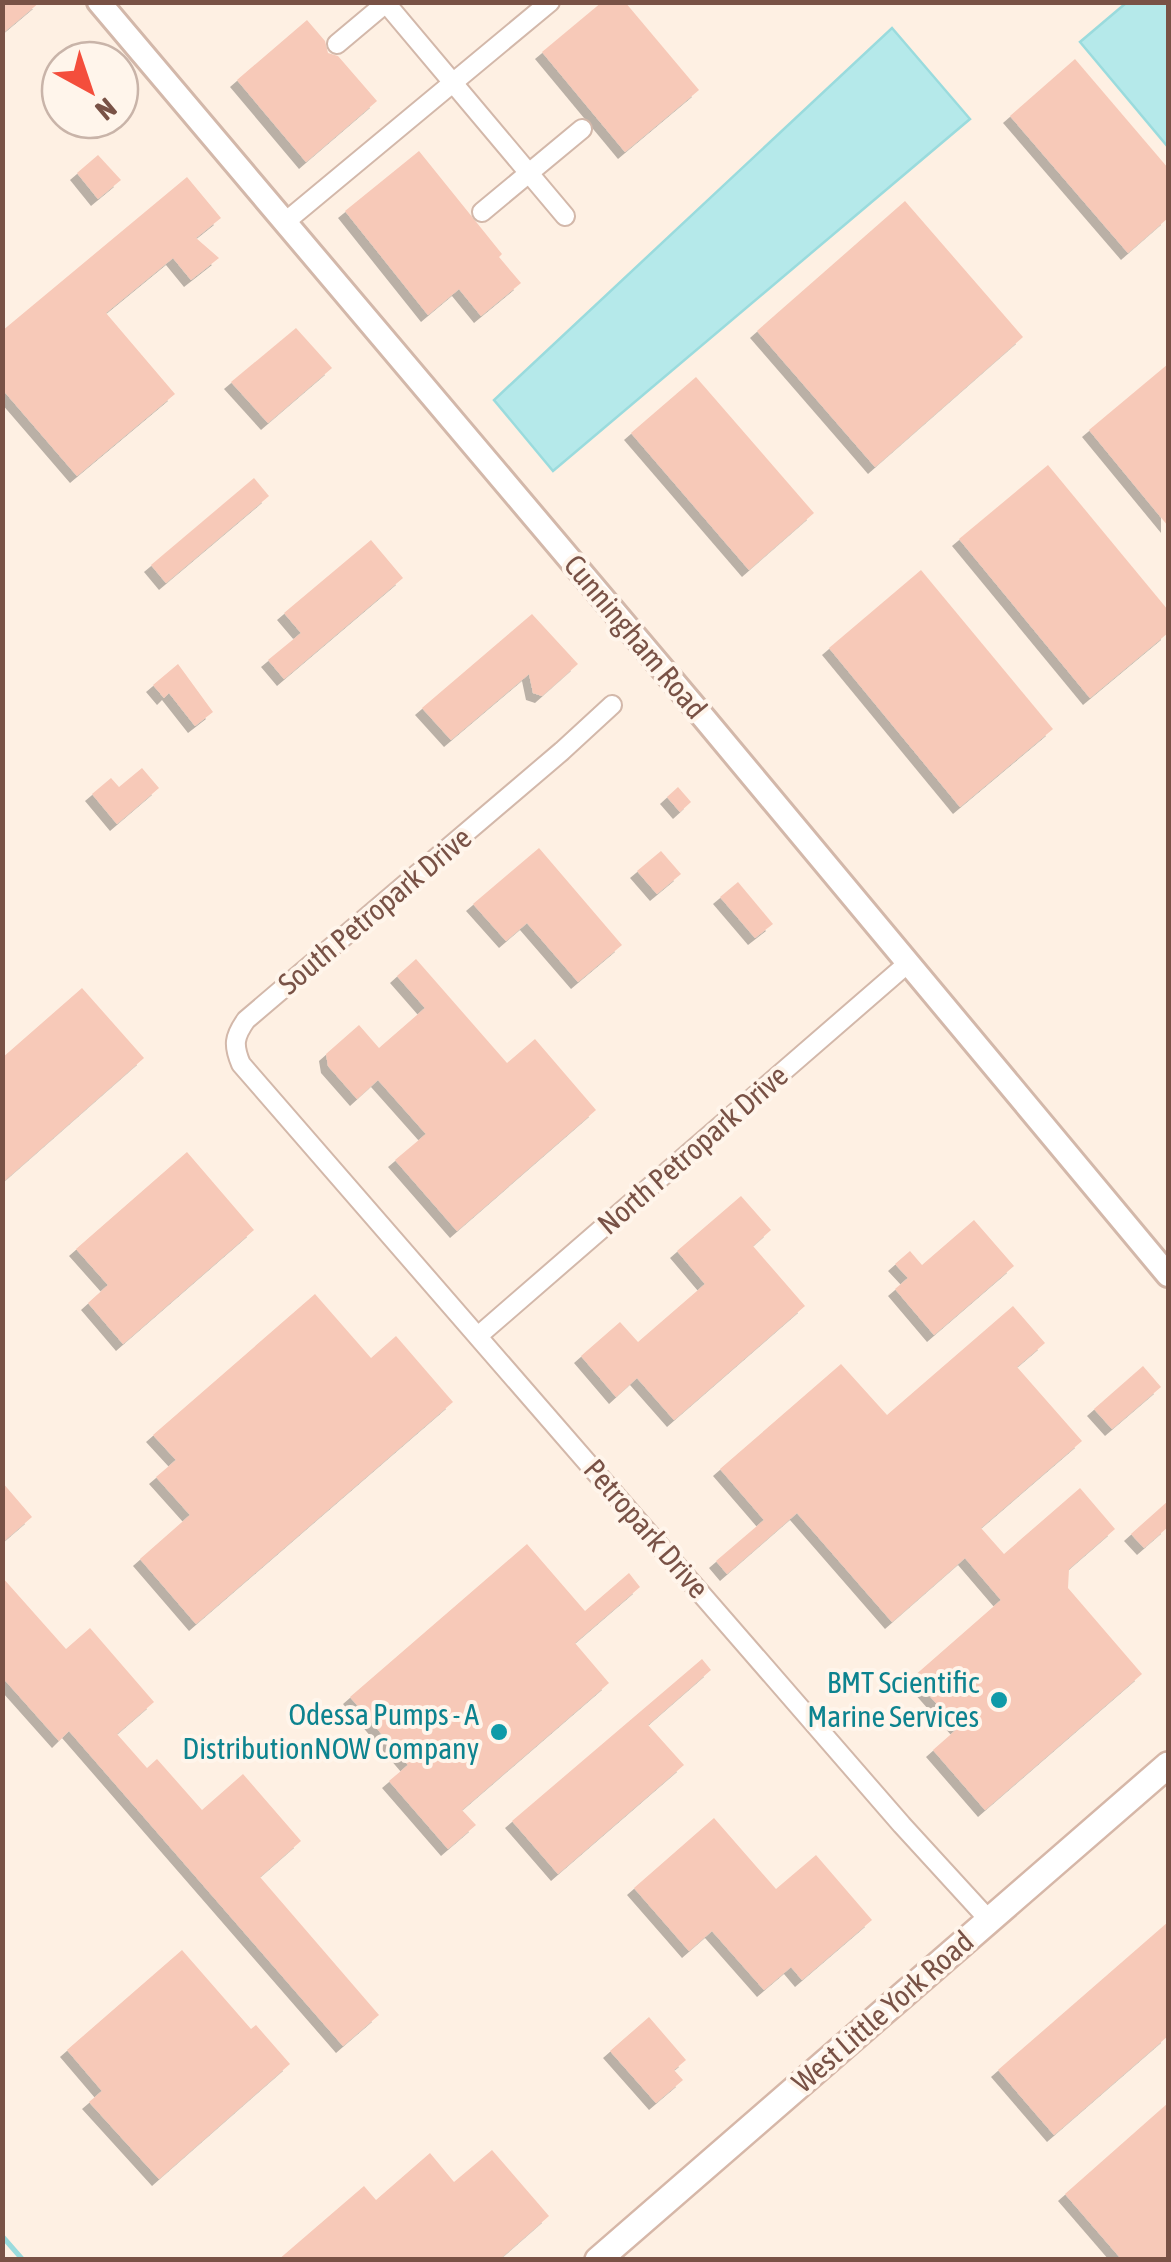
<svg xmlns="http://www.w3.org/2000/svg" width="1171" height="2262" viewBox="0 0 1171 2262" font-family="'Asap Condensed',sans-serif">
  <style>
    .water { fill: #b5e9ea; stroke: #9adbdd; stroke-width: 2.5 }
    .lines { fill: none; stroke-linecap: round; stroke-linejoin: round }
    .stream { stroke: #9adbdd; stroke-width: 5 }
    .building { fill: #f7c9b8; filter: url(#shadow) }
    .minor-casing { stroke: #d3b8aa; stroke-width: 22 }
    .tertiary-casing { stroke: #d3b8aa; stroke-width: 28 }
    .secondary-casing { stroke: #d6b7a8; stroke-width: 30 }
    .minor { stroke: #fff; stroke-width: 18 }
    .tertiary { stroke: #fff; stroke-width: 22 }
    .secondary { stroke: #fff; stroke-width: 25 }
    .culture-dot { fill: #0f9aa8; stroke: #fff5eb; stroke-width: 4 }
    .labels { text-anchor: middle; stroke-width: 8; stroke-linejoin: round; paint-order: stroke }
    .street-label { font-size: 30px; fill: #795246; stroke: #fff5eb }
    .culture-label { font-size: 30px; fill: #0d838f; stroke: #fff5eb; text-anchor: end }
  </style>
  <defs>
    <filter id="shadow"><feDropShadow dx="-7" dy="7" stdDeviation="0" flood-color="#0004"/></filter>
  </defs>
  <rect width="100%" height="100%" fill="#fef0e3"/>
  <g class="water">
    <path d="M 1126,3 L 1168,3 L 1168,147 L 1080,42 Z"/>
    <path d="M 892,28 L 970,119 L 553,471 L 494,400 Z"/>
  </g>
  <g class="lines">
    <path class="stream" d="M 2,2236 L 23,2260"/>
  </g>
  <g class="building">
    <path d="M 2,2 L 40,2 L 2,34 Z"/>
    <path d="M 602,2 L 625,2 L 699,90 L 625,152 L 542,52 Z"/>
    <path d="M 307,20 L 325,41 L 328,53 L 338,56 L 377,101 L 306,162 L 237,80 Z"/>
    <path d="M 1075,59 L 1168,168 L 1168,218 L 1128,253 L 1010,116 Z"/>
    <path d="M 419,151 L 502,254 L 499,257 L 521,283 L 481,316 L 459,289 L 428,315 L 345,211 Z"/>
    <path d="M 98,155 L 121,180 L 98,199 L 77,173 Z"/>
    <path d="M 187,177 L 221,218 L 196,238 L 219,258 L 191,280 L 173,258 L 106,313 L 175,394 L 77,476 L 2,389 L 2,331 Z"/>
    <path d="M 905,201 L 1023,337 L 875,467 L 757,331 Z"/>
    <path d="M 296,328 L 332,368 L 268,423 L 231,382 Z"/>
    <path d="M 1168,364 L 1168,526 L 1089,430 Z"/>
    <path d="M 696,377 L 814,513 L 749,570 L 631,433 Z"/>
    <path d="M 1048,465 L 1168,610 L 1168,633 L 1090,698 L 959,539 Z"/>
    <path d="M 254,478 L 269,496 L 166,583 L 151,565 Z"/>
    <path d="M 371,540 L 403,578 L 284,679 L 268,660 L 301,633 L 284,613 Z"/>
    <path d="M 921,570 L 1053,729 L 960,807 L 829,648 Z"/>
    <path d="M 532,614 L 578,664 L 542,696 L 533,693 L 529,674 L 451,740 L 422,708 Z"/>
    <path d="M 178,664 L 213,712 L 195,726 L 169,693 L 164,698 L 153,685 Z"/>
    <path d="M 142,768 L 159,788 L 117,824 L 92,794 L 111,778 L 119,787 Z"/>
    <path d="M 678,787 L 691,802 L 680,812 L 667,797 Z"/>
    <path d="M 539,848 L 622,945 L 578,982 L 527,923 L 506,941 L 473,904 Z"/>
    <path d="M 661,851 L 681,874 L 657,894 L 637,871 Z"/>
    <path d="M 738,882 L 773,924 L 755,938 L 720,897 Z"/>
    <path d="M 416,959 L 507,1063 L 535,1039 L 596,1110 L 457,1231 L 395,1160 L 426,1134 L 378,1080 L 357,1099 L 328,1066 L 326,1054 L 359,1025 L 379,1048 L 425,1008 L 397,976 Z"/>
    <path d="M 82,988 L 144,1058 L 2,1183 L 2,1058 Z"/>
    <path d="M 187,1152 L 254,1230 L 123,1344 L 88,1303 L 108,1285 L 76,1249 Z"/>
    <path d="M 741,1196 L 771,1230 L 753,1246 L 805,1306 L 674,1420 L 637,1378 L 616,1397 L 581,1356 L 620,1322 L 638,1342 L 705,1284 L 677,1251 Z"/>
    <path d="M 974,1220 L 1014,1266 L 934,1335 L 895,1289 L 908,1278 L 895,1264 L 910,1251 L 922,1265 Z"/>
    <path d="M 315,1294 L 371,1358 L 396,1336 L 453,1402 L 196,1624 L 140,1559 L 190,1515 L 156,1477 L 176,1460 L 153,1435 Z"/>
    <path d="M 1013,1306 L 1045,1343 L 1017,1367 L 1082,1441 L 981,1528 L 1004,1554 L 1080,1488 L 1115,1529 L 1069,1569 L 1068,1588 L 1142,1674 L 985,1810 L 933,1750 L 958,1728 L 913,1677 L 1001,1600 L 965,1558 L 892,1622 L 797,1513 L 727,1574 L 716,1561 L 764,1520 L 720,1469 L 841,1364 L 887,1415 Z"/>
    <path d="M 1143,1366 L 1161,1387 L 1112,1429 L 1094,1409 Z"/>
    <path d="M 2,1482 L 32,1517 L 2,1543 Z"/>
    <path d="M 1168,1501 L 1168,1527 L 1144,1548 L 1131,1534 Z"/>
    <path d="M 527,1544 L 585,1611 L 629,1573 L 640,1587 L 575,1643 L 609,1683 L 462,1810 L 476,1825 L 448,1849 L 389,1781 L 408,1765 L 350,1697 Z"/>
    <path d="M 2,1577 L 66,1649 L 90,1628 L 154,1702 L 117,1734 L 147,1768 L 157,1759 L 202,1810 L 243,1774 L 301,1841 L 260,1877 L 379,2015 L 343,2046 L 69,1731 L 59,1741 L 2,1677 Z"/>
    <path d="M 702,1659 L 711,1670 L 648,1725 L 684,1765 L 558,1874 L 512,1821 Z"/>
    <path d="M 714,1818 L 776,1889 L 816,1855 L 872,1920 L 802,1980 L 791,1967 L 764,1990 L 712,1931 L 689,1951 L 634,1888 Z"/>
    <path d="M 1168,1922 L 1168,2036 L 1054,2135 L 998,2070 Z"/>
    <path d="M 182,1950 L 251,2029 L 256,2025 L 290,2064 L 159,2179 L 89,2102 L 102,2091 L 67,2050 Z"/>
    <path d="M 649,2017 L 686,2060 L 674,2070 L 683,2080 L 656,2103 L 610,2051 Z"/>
    <path d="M 1168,2103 L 1168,2260 L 1122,2260 L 1065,2194 Z"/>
    <path d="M 492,2150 L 549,2216 L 499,2260 L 278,2260 L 364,2186 L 376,2200 L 430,2153 L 454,2182 Z"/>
  </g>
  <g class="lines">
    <g class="minor-casing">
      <g id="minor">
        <path d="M 385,2 L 565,216"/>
        <path d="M 337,44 L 387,2"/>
        <path d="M 482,212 L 582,129"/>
        <path d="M 284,223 L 550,2"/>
        <path d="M 612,705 L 562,751 L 246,1020 C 234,1037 233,1045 241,1064 L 902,1825 L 989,1920"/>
        <path d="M 478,1336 L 907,964"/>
      </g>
    </g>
    <g class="tertiary-casing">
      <path id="tertiary" d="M 99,2 L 704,718 L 1168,1275"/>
    </g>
    <g class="secondary-casing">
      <path id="secondary" d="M 598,2260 L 1168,1765"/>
    </g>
    <use href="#minor" class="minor"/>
    <use href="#tertiary" class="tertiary"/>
    <use href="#secondary" class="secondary"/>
  </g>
  <g class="culture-dot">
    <circle cx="999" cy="1700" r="10"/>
    <circle cx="499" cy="1732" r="10"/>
  </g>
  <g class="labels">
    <g class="street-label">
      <text transform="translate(635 637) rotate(50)" y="10">Cunningham Road</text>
      <text transform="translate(375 911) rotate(-40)" y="10">South Petropark Drive</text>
      <text transform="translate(693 1150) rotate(-41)" y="10">North Petropark Drive</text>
      <text transform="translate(646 1529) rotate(49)" y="10">Petropark Drive</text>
      <text transform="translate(883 2012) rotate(-41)" y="10">West Little York Road</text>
    </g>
    <g class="culture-label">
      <text x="979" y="1693">BMT Scientific<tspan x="979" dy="34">Marine Services</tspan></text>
      <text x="479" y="1725">Odessa Pumps - A<tspan x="479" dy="34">DistributionNOW Company</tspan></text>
    </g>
  </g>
  <rect width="1171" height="2262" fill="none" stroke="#795246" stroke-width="10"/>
  <g transform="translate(90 90) rotate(140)"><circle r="48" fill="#fff5eb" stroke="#c9b4a9" stroke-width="2.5"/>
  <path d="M0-8L18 38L0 25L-18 38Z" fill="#f44e3c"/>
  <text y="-15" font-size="28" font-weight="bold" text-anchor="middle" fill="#795246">N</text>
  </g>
</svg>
